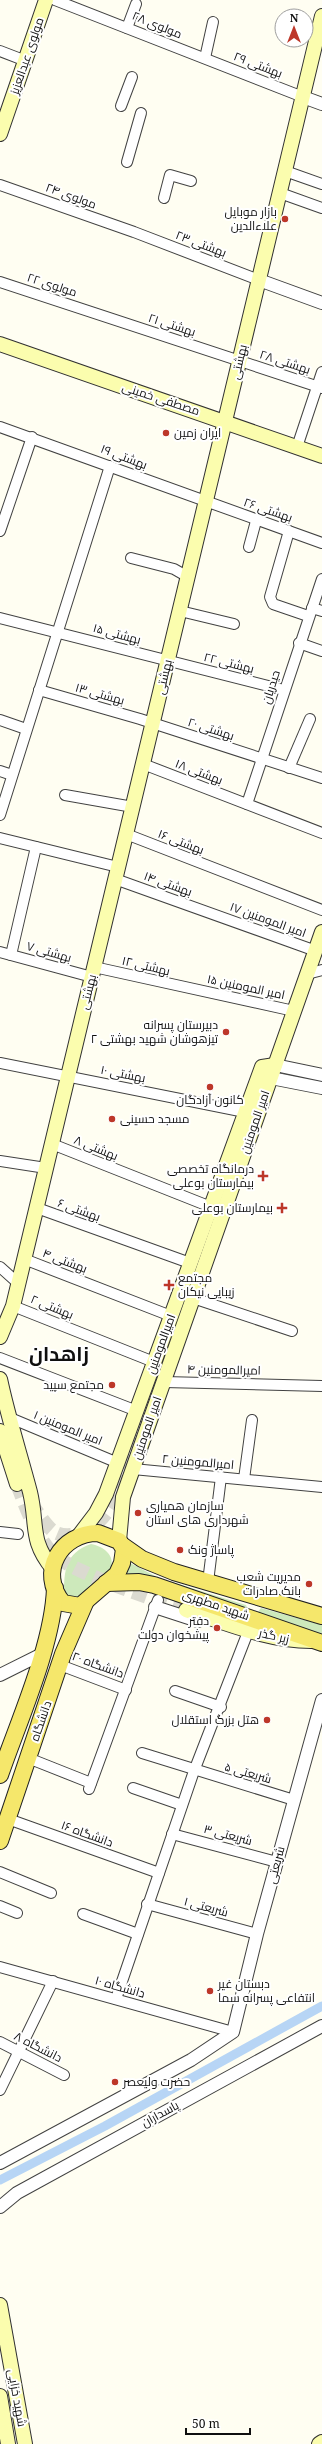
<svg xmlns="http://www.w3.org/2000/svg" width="322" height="2444" viewBox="0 0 322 2444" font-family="'Noto Serif',Cairo,serif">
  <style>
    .grass { fill: #cde9bb }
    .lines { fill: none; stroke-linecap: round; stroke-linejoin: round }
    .canal { stroke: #b7d5f5; stroke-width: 9 }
    .secondary-tunnel { stroke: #dbdad0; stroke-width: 14; stroke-dasharray: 14 7; stroke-linecap: butt }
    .minor-casing { stroke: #424242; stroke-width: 12 }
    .tertiary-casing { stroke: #424242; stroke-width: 14 }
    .secondary-casing { stroke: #313131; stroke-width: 16 }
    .primary-casing { stroke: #202020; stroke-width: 18 }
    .minor { stroke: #fff; stroke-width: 10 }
    .tertiary { stroke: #fff; stroke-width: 12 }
    .secondary { stroke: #fbfdae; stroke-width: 14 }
    .primary { stroke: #f5e76b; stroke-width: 16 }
    .poi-dot { fill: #bd3729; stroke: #fff; stroke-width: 1.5 }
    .labels { text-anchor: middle; stroke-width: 4; stroke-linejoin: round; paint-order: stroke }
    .street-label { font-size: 12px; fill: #0f0f0f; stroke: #fff }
    .poi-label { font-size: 12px; fill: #0f0f0f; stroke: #fff; text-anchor: end }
    .town-label { font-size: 20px; font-weight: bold; fill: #0f0f0f; stroke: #fff }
  </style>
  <rect width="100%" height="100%" fill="#fffef2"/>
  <g class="grass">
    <path d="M 91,1544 C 104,1546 119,1558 108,1572 C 103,1577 96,1580 90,1585 C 85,1590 81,1596 76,1601 L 64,1595 C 64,1571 65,1553 91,1544 Z"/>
    <path d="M 130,1563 L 159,1578 L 246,1605 L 248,1610 L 123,1575 Z"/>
    <path d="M 261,1608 L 322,1625 L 322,1636 L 257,1613 Z"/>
  </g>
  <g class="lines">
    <path class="canal" d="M 0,2180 L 105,2126 L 322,2006"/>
    <g class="secondary-tunnel">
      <path d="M 17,1484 C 26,1507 35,1534 51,1552 C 69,1572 158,1601 186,1610"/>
      <path d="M 30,1502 C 37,1511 45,1525 53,1531 C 60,1536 69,1536 77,1534 C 116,1523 124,1473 136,1439"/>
    </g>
    <g class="minor-casing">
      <g id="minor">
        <path d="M 55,0 L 303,97"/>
        <path d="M 127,28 L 136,4"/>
        <path d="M 0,51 L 26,61"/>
        <path d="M 205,58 L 213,22"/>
        <path d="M 121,106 L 132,77"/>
        <path d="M 127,162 L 141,113"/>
        <path d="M 285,171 L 322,184"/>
        <path d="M 0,185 L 134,232 L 259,280"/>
        <path d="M 280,193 L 322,208"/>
        <path d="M 164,198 L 170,175 L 191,181"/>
        <path d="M 0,282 L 322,388"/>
        <path d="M 0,427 L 322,543"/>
        <path d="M 297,447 L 322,372"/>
        <path d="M 0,531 L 32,437"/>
        <path d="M 289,531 L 270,597 L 273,604 L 308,616"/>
        <path d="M 249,547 L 256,521"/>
        <path d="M 131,558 L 174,569 L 188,577"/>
        <path d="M 312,608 L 322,611"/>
        <path d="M 180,611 L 234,624"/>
        <path d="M 0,618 L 284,690"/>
        <path d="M 299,643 L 322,651"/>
        <path d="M 39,690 L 140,719 L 322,778"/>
        <path d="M 0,720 L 26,729"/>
        <path d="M 143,764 L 322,833"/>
        <path d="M 289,768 L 310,719"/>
        <path d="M 0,771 L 12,775"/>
        <path d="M 65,795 L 133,807"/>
        <path d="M 247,804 L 322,579"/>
        <path d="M 0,815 L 110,466"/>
        <path d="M 126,834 L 322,910"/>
        <path d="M 0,838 L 118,867"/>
        <path d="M 115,879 L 316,951"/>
        <path d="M 0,952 L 92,977"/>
        <path d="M 11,955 L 36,847"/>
        <path d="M 94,967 L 294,1011"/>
        <path d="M 307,974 L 322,970"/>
        <path d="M 0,1063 L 245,1112"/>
        <path d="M 52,1144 L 211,1207"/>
        <path d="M 0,1161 L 46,1168"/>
        <path d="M 37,1208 L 190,1263"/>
        <path d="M 24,1259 L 171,1316"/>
        <path d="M 0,1267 L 19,1284"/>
        <path d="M 193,1298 L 292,1331"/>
        <path d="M 13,1306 L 154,1362"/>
        <path d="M 0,1358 L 137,1411"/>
        <path d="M 164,1382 L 322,1386"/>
        <path d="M 8,1417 L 118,1463"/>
        <path d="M 133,1469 L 322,1487"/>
        <path d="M 244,1479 L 252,1420"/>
        <path d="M 0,1532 L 18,1534"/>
        <path d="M 208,1582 L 221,1477"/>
        <path d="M 60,1665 L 126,1690"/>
        <path d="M 175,1691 L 221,1707"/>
        <path d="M 142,1753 L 294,1800"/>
        <path d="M 28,1758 L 91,1783"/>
        <path d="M 133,1788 L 182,1805"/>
        <path d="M 89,1789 L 158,1600"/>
        <path d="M 8,1819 L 159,1873"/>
        <path d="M 172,1834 L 277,1862"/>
        <path d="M 0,1872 L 51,1893"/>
        <path d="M 147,1904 L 257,1934"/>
        <path d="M 0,1906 L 17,1913"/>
        <path d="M 83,1914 L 138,1934"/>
        <path d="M 0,1967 L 233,2032"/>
        <path d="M 116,1999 L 194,1771 L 246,1637"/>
        <path d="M 0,2042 L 64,2075"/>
        <path d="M 0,2090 L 53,1981"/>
      </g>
    </g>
    <g class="tertiary-casing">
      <g id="tertiary">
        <path d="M 303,97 L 322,104"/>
        <path d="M 259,280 L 322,303"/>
        <path d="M 275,1065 L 322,1075"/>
        <path d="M 271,1078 L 322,1088"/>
        <path d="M 155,1607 L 198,1621"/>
        <path d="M 0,1675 L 42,1654"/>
        <path d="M 0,2163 L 191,2060 L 233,2032 L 257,1934 L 322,1700"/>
        <path d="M 0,2207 L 17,2193 L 322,2026"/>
      </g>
    </g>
    <g class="secondary-casing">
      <g id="secondary">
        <path d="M 0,134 L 46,0"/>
        <path d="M 0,344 L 322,456"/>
        <path d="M 0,1337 L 13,1306 L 322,16"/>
        <path d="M 0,1379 C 8,1417 20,1454 30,1492 C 38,1525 29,1540 53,1569"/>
        <path d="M 0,1431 L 17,1484"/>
        <path d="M 77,1538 L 96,1513 L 106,1494 L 262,1067 L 275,1065"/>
        <path d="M 119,1541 L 123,1497 L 322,932"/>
        <path d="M 186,1610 C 226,1623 268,1641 311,1641"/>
        <path d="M 0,2305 L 25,2444"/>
        <path d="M 0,2396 L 8,2444"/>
        <path d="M 319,2444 L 322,2442"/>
      </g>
    </g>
    <g class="primary-casing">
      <g id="primary">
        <path d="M 98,1533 L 119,1541 L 124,1549 L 122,1563 L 117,1574 L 80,1606 L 63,1603 C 37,1572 61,1533 98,1533 Z"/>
        <path d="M 122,1545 L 142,1559 L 174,1572 L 322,1616"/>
        <path d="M 106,1583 L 139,1582 L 154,1585 L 322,1643"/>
        <path d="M 0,1775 C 19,1720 53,1645 55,1588"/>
        <path d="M 0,1841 L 63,1654 L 85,1603"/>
      </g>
    </g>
    <use href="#minor" class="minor"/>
    <use href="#tertiary" class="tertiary"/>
    <use href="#secondary" class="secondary"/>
    <use href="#primary" class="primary"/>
  </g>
  <g class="poi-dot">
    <circle cx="285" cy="219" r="4"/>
    <circle cx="166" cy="433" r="4"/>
    <circle cx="226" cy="1032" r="4"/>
    <circle cx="210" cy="1087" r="4"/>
    <circle cx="112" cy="1119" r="4"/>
    <path d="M261 1170h4v4h4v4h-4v4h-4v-4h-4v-4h4z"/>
    <path d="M280 1202h4v4h4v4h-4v4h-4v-4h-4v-4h4z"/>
    <path d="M167 1279h4v4h4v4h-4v4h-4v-4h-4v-4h4z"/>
    <circle cx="112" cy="1385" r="4"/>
    <circle cx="138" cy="1513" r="4"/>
    <circle cx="180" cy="1550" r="4"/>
    <circle cx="309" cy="1584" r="4"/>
    <circle cx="217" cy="1628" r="4"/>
    <circle cx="267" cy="1720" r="4"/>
    <circle cx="210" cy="1991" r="4"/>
    <circle cx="115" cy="2082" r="4"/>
  </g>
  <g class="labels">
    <g class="street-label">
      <text transform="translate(157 25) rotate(22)" y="4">مولوی ۲۸</text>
      <text transform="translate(27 56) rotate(-71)" y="4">مولوی عبدالعزیز</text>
      <text transform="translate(258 65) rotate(21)" y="4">بهشتی ۲۹</text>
      <text transform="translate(71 196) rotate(20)" y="4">مولوی ۲۴</text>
      <text transform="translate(201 244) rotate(21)" y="4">بهشتی ۲۳</text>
      <text transform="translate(52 285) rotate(18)" y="4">مولوی ۲۲</text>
      <text transform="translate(172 325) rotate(18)" y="4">بهشتی ۲۱</text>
      <text transform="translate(239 362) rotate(-77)" y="4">بهشتی</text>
      <text transform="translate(285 362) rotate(18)" y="4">بهشتی ۲۸</text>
      <text transform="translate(161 399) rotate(18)" y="4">مصطفی خمینی</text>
      <text transform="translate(124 457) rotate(21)" y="4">بهشتی ۱۹</text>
      <text transform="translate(268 510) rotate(19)" y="4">بهشتی ۲۶</text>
      <text transform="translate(117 634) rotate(15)" y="4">بهشتی ۱۵</text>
      <text transform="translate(229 663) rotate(14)" y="4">بهشتی ۲۲</text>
      <text transform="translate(164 677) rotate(-77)" y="4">بهشتی</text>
      <text transform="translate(271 687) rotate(-72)" y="4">حیدریان</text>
      <text transform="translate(100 694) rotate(16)" y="4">بهشتی ۱۳</text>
      <text transform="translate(211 729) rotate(18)" y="4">بهشتی ۲۰</text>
      <text transform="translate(199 772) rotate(21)" y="4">بهشتی ۱۸</text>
      <text transform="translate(181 842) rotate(21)" y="4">بهشتی ۱۶</text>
      <text transform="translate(168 884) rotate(20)" y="4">بهشتی ۱۴</text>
      <text transform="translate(268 920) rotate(20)" y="4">امیر المومنین ۱۷</text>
      <text transform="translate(49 952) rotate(16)" y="4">بهشتی ۷</text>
      <text transform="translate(146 966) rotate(13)" y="4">بهشتی ۱۲</text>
      <text transform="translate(246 987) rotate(12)" y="4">امیر المومنین ۱۵</text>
      <text transform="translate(88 992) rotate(-76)" y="4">بهشتی</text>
      <text transform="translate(123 1074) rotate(11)" y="4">بهشتی ۱۰</text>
      <text transform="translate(255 1122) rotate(-71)" y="4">امیر المومنین</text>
      <text transform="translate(96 1148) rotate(22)" y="4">بهشتی ۸</text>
      <text transform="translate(79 1210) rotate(20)" y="4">بهشتی ۶</text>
      <text transform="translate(65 1261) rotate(21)" y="4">بهشتی ۴</text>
      <text transform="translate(52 1307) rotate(22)" y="4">بهشتی ۲</text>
      <text transform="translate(161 1344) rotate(-70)" y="4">امیرالمومنین</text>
      <text transform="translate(224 1370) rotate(1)" y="4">امیرالمومنین ۴</text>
      <text transform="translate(68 1428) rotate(22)" y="4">امیر المومنین ۱</text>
      <text transform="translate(147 1428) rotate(-71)" y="4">امیر المومنین</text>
      <text transform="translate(198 1462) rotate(5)" y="4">امیرالمومنین ۲</text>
      <text transform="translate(216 1605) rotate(19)" y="4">شهید مطهری</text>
      <text transform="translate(274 1636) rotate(13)" y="4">زیر گذر</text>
      <text transform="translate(98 1665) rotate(20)" y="4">دانشگاه ۲۰</text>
      <text transform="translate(41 1721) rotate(-71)" y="4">دانشگاه</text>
      <text transform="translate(248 1773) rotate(16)" y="4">شریعتی ۵</text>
      <text transform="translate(87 1834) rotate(20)" y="4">دانشگاه ۱۶</text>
      <text transform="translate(228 1835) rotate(15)" y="4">شریعتی ۳</text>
      <text transform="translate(276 1865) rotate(-75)" y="4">شریعتی</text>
      <text transform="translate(206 1907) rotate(15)" y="4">شریعتی ۱</text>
      <text transform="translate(120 1987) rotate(16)" y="4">دانشگاه ۱۰</text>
      <text transform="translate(38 2047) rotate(27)" y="4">دانشگاه ۸</text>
      <text transform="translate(160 2114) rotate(-29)" y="4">پاسداران</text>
      <text transform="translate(17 2398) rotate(80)" y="4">شهید خزایی</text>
    </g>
    <g class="poi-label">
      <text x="277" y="216">بازار موبایل<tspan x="277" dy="14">علاءالدین</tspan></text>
      <text x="174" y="437" text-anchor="start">ایران زمین</text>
      <text x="218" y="1029">دبیرستان پسرانه<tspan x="218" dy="14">تیزهوشان شهید بهشتی ۲</tspan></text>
      <text x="210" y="1104" text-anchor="middle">کانون آزادگان</text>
      <text x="120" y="1123" text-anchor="start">مسجد حسینی</text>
      <text x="254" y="1173">درمانگاه تخصصی<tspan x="254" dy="14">بیمارستان بوعلی</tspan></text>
      <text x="273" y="1212">بیمارستان بوعلی</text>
      <text x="178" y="1282" text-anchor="start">مجتمع<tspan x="178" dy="14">زیبایی نیکان</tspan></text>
      <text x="104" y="1389">مجتمع سپید</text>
      <text x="146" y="1510" text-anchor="start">سازمان همیاری<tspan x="146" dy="14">شهرداری های استان</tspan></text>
      <text x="188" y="1554" text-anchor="start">پاساژ ونک</text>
      <text x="301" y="1581">مدیریت شعب<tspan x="301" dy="14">بانک صادرات</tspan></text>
      <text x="209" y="1625">دفتر<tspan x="209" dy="14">پیشخوان دولت</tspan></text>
      <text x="259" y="1724">هتل بزرگ استقلال</text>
      <text x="218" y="1988" text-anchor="start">دبستان غیر<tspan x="218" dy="14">انتفاعی پسرانه سما</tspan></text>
      <text x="123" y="2086" text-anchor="start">حضرت ولیعصر</text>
    </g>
    <g class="town-label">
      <text x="59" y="1361">زاهدان</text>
    </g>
  </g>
  <g transform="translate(294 28)"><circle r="19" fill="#ffffff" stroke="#9f9f9f"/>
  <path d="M0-3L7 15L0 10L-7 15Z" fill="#bd3729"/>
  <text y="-6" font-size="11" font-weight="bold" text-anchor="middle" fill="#0f0f0f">N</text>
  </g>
  <path d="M186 2428v6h64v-6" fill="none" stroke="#0f0f0f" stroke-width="2"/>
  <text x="192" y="2428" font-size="12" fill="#0f0f0f" stroke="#ffffff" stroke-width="3" paint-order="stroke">50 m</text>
</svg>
